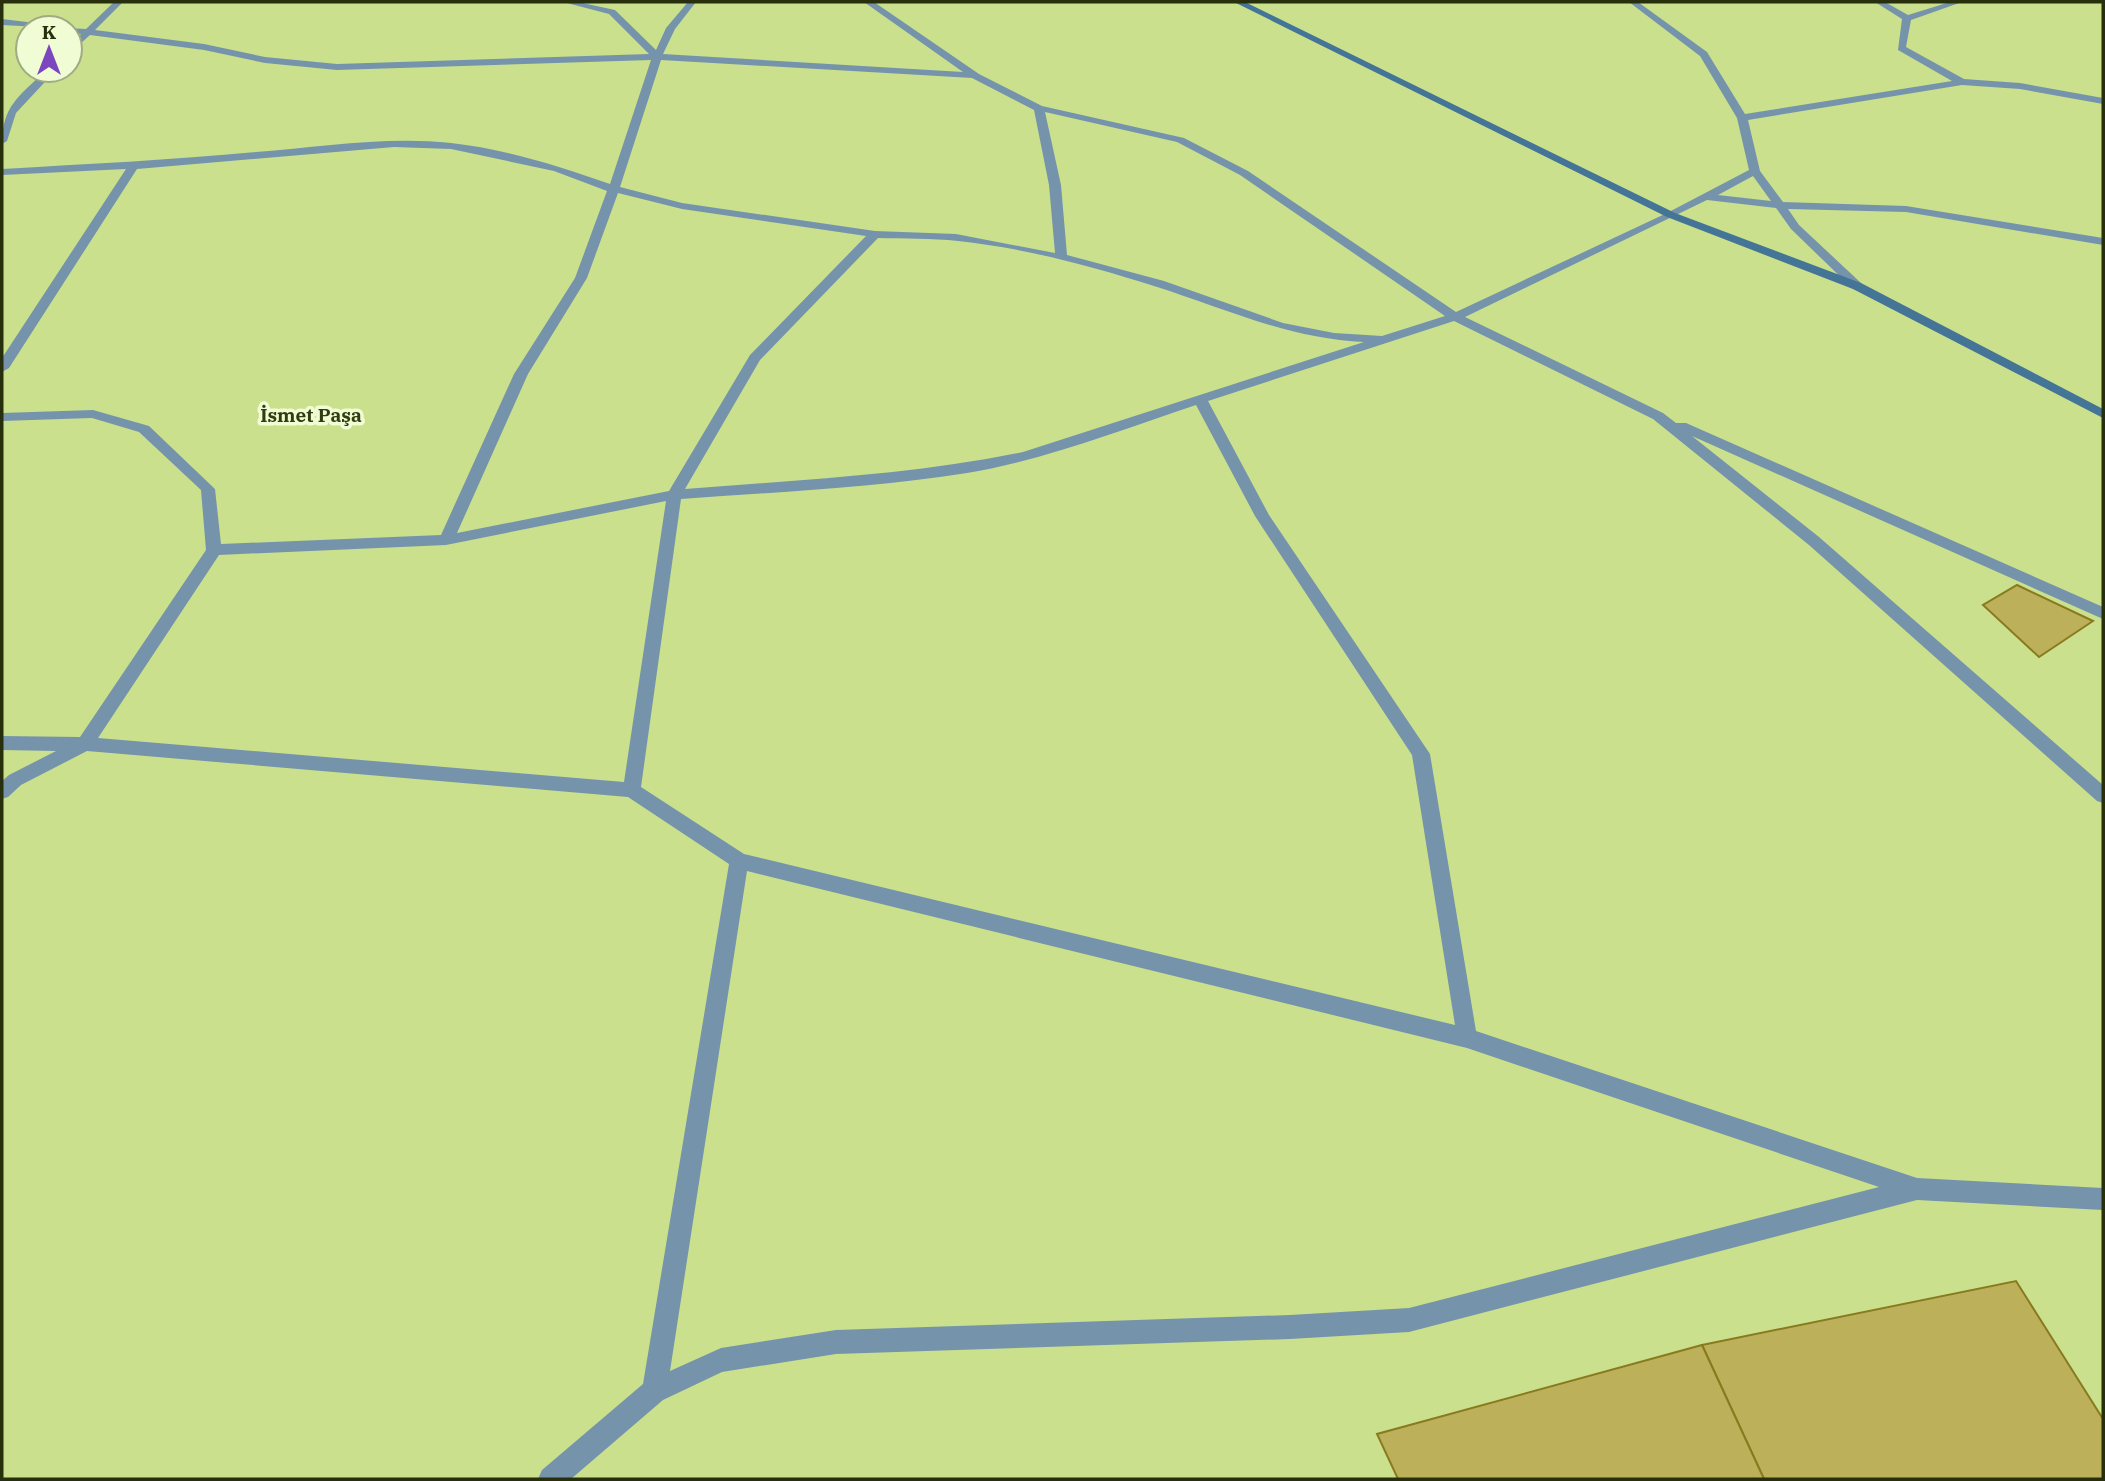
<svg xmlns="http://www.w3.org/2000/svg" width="2105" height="1481" viewBox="0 0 2105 1481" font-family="'IBM Plex Serif',serif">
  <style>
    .building { fill: #bdb05a; stroke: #887b1f; stroke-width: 2 }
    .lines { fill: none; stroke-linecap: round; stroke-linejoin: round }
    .street { fill: #7594ab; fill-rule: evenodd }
    .secondary { fill: #447496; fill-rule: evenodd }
    .labels { text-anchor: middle; stroke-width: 7; stroke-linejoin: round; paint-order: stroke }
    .far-neighbourhood-label { font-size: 19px; font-weight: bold; fill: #323c11; stroke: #f0fcd3 }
  </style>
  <rect width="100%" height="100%" fill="#cae08d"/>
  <g class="building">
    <path d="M 2017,585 L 2093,621 L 2039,657 L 1983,605 Z"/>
    <path d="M 2016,1281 L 2103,1419 L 2103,1479 L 1764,1479 L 1702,1345 Z"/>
    <path d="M 1702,1345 L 1764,1479 L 1398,1479 L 1377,1434 Z"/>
  </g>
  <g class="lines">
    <g class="street">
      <path d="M 114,2 L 123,2 L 95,30 L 204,44 L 265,57 L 337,64 L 649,54 L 609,14 L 563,2 L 578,2 L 615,10 L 656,50 L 666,28 L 688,2 L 696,2 L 675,29 L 663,54 L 963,72 L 864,2 L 874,2 L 979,74 L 1042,106 L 1184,138 L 1248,171 L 1456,312 L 1667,213 L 1749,170 L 1737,118 L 1700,56 L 1629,2 L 1638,2 L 1707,52 L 1745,114 L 1952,81 L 1898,50 L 1902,19 L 1875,2 L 1885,2 L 1908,15 L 1950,2 L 1962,2 L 1911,20 L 1906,47 L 1964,79 L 2020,83 L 2103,98 L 2103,104 L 2020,89 L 1962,85 L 1748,120 L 1760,171 L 1783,202 L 1906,206 L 2103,238 L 2103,245 L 1906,212 L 1788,209 L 1799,225 L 1861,283 L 1863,286 L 1857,290 L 1853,289 L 1791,229 L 1776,208 L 1707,200 L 1465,317 L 1663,413 L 1676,423 L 1686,423 L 2103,607 L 2103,619 L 1692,436 L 1819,537 L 2103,785 L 2103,803 L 2097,801 L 1809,545 L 1653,419 L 1454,321 L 1208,401 L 1269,515 L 1430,754 L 1476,1031 L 1917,1178 L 2103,1188 L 2103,1210 L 1917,1200 L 1409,1332 L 1290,1339 L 836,1354 L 722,1372 L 663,1400 L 571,1479 L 538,1479 L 542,1470 L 643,1384 L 729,864 L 628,797 L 87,751 L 21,785 L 8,797 L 2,799 L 2,781 L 9,775 L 56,751 L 2,750 L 2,736 L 80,737 L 206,550 L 201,490 L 139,432 L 92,418 L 2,421 L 2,413 L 93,410 L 149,426 L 215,489 L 221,544 L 441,535 L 514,374 L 575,278 L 607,191 L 554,171 L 451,149 L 394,147 L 137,169 L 9,368 L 2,372 L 2,358 L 126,169 L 2,175 L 2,169 C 87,164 171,160 256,152 C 320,147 387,136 451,143 C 506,149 559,166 610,184 L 651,60 L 337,70 L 265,63 L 204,50 L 90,35 L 70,53 L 70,45 L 81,34 L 70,33 L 70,28 L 67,28 L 86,29 ZM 661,60 L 972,78 L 1034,110 L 1049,185 L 1055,253 L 956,234 L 875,231 L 682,203 L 620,187 ZM 1045,112 L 1177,142 L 1240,175 L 1445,316 L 1382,336 L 1334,333 L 1283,323 L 1164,281 L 1067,255 L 1061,185 ZM 1753,176 L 1771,201 L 1718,195 ZM 618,193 L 682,209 L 866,236 L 750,355 L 669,491 L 457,533 L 528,374 L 587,278 ZM 878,238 C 904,239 932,238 958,241 C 1024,248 1091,266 1154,286 C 1224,308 1289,339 1364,342 L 1023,452 C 911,475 798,480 685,489 L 760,360 ZM 1196,405 L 1255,516 L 1412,755 L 1455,1025 L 744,854 L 641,787 L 681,499 C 776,492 873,488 967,473 C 1045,460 1121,430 1196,405 ZM 666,501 L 624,782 L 98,738 L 219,555 L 446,545 ZM 747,871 L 1467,1048 L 1879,1187 L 1409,1308 L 1290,1315 L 836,1330 L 721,1348 L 670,1371 Z"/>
      <path d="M 2,19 L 52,25 L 57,28 L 2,25 Z"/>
      <path d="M 46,70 L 56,70 L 16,113 L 7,141 L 2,144 C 2,105 20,96 46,70 Z"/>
    </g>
    <path class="secondary" d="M 1234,2 L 1245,2 L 1675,213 L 1861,283 L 2103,409 L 2103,418 L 1853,289 L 1667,217 Z"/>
  </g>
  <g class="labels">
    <g class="far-neighbourhood-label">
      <text x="311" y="422">İsmet Paşa</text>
    </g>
  </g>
  <rect width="2105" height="1481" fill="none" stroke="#272f0d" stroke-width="7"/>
  <g transform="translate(49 49)"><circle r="33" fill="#f0fcd3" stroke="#a0aa84" stroke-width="2"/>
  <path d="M0-5L12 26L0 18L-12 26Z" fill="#7c46be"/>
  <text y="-10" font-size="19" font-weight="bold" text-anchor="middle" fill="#272f0d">K</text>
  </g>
</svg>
